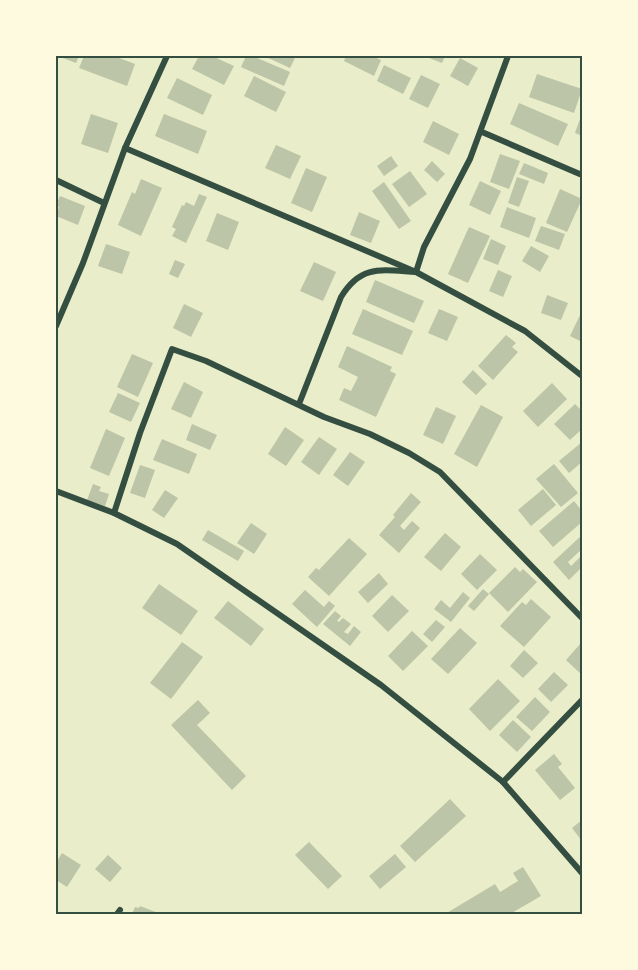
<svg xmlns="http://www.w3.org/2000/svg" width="638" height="970" viewBox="0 0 638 970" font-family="'Exo 2',sans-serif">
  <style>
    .building { fill: #bcc5a7 }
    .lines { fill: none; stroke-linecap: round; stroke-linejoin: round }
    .minor { stroke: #344e41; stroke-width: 6 }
    .neatline { fill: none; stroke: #344e41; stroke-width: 2 }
  </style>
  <rect width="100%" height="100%" fill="#e9edc9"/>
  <g class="building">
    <path d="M 58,56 L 79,56 L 76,63 Z"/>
    <path d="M 84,56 L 114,56 L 135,64 L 127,86 L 79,68 Z"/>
    <path d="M 199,56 L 212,56 L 234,66 L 224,85 L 192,69 Z"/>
    <path d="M 246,56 L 252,56 L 290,72 L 284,86 L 241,67 Z"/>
    <path d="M 264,56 L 296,56 L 290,68 Z"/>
    <path d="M 346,56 L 372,56 L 381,60 L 374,76 L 344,61 Z"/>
    <path d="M 424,56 L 445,56 L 442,63 Z"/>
    <path d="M 460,58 L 478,68 L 468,86 L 450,76 Z"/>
    <path d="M 384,65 L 411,78 L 403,94 L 377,81 Z"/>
    <path d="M 537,74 L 582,89 L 574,113 L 529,97 Z"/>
    <path d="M 421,75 L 440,84 L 428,108 L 409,99 Z"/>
    <path d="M 254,76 L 286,92 L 276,112 L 244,96 Z"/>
    <path d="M 177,78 L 212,95 L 203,115 L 167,98 Z"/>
    <path d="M 519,103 L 568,124 L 558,146 L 510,124 Z"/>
    <path d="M 582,113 L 582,136 L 575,133 Z"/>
    <path d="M 91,114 L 118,123 L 108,153 L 81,144 Z"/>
    <path d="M 164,114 L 207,131 L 198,154 L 155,136 Z"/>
    <path d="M 433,121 L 459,134 L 449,155 L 423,142 Z"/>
    <path d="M 276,145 L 301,156 L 290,179 L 265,168 Z"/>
    <path d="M 500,154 L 520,161 L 509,189 L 490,182 Z"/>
    <path d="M 391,156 L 398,166 L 384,176 L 377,166 Z"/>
    <path d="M 432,161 L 445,174 L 437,182 L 424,170 Z"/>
    <path d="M 524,163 L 548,173 L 544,184 L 519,174 Z"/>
    <path d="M 306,168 L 327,177 L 312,212 L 291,203 Z"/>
    <path d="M 410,171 L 427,194 L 409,207 L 392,184 Z"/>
    <path d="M 517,177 L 529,181 L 519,207 L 508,203 Z"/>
    <path d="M 141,179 L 162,188 L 141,236 L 118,225 L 132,192 L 135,194 Z"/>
    <path d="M 480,181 L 501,191 L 490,215 L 469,205 Z"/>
    <path d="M 384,182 L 411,221 L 399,229 L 372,191 Z"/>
    <path d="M 560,189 L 582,199 L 567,232 L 546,223 Z"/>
    <path d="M 199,194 L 207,197 L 186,243 L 172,236 L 176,229 L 172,227 L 182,205 L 184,206 L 186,202 L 194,206 Z"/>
    <path d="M 60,196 L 85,206 L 78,225 L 56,216 L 59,207 L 56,205 Z"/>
    <path d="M 507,207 L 536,218 L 529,238 L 500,227 Z"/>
    <path d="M 359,212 L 380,221 L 371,243 L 350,235 Z"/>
    <path d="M 217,213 L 239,222 L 228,250 L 206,241 Z"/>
    <path d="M 541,226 L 565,234 L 559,250 L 535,241 Z"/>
    <path d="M 469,227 L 490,236 L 468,283 L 448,274 Z"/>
    <path d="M 491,239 L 506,246 L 498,265 L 483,259 Z"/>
    <path d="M 106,244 L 130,252 L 122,274 L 98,266 Z"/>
    <path d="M 531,246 L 549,256 L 540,272 L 522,261 Z"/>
    <path d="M 175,260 L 185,264 L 178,278 L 169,274 Z"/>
    <path d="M 314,262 L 336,272 L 323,301 L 300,291 Z"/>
    <path d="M 498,270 L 512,276 L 503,297 L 489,291 Z"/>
    <path d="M 375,280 L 424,301 L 414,323 L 366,302 Z"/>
    <path d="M 547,295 L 568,303 L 561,320 L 541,313 Z"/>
    <path d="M 184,304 L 203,313 L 191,337 L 173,328 Z"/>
    <path d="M 363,309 L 413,331 L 402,355 L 352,334 Z"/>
    <path d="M 439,309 L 458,317 L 447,341 L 428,333 Z"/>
    <path d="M 580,315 L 582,316 L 582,342 L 570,336 Z"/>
    <path d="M 506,335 L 516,343 L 512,347 L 518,352 L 493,380 L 478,366 Z"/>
    <path d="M 347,346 L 392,367 L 390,371 L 396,374 L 376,417 L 339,400 L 344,388 L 351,391 L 358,377 L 338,367 Z"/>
    <path d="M 132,354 L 153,363 L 138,397 L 117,387 Z"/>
    <path d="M 473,370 L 487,384 L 476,395 L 462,382 Z"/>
    <path d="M 184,382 L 203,392 L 191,418 L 171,409 Z"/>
    <path d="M 552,383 L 567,399 L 538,427 L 523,411 Z"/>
    <path d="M 118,393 L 140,403 L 131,422 L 109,412 Z"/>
    <path d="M 575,404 L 582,411 L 582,429 L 570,440 L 554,424 Z"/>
    <path d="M 481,405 L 503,417 L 477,467 L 454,454 Z"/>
    <path d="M 436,407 L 456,416 L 443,444 L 423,435 Z"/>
    <path d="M 192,424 L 217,435 L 210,450 L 186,440 Z"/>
    <path d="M 285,427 L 304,440 L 286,466 L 268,454 Z"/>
    <path d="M 106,429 L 125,438 L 109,476 L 90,468 Z"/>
    <path d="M 319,437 L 337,449 L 319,475 L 301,462 Z"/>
    <path d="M 162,439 L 197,454 L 189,474 L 153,460 Z"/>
    <path d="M 582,442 L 582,462 L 569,473 L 559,461 Z"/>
    <path d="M 350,452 L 365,462 L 348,486 L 333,475 Z"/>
    <path d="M 554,464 L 578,493 L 561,507 L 536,479 Z"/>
    <path d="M 140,465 L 155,470 L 145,498 L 130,493 Z"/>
    <path d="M 93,484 L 101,487 L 99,491 L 109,494 L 105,506 L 87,500 Z"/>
    <path d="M 543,489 L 556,505 L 531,526 L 518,510 Z"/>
    <path d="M 165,490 L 178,498 L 164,518 L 152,510 Z"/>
    <path d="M 411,493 L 421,502 L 400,526 L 404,530 L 412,521 L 420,528 L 399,553 L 379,535 L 395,517 L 393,515 Z"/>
    <path d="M 574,501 L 582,511 L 582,522 L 553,547 L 539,531 Z"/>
    <path d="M 251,523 L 267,534 L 254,554 L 237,543 Z"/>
    <path d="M 208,530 L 244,551 L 238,561 L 202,540 Z"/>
    <path d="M 445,533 L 461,547 L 441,571 L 424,557 Z"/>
    <path d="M 582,535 L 582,549 L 568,562 L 571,566 L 582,555 L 582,567 L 569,580 L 553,562 Z"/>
    <path d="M 349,538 L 367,554 L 329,596 L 308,577 L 316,568 L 319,570 Z"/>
    <path d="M 480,554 L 497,570 L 477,590 L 461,574 Z"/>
    <path d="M 515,567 L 520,572 L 523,569 L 537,582 L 508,612 L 489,593 Z"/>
    <path d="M 379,573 L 388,584 L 368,603 L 358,592 Z"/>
    <path d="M 159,584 L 198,611 L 181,635 L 142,608 Z"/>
    <path d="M 483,589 L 489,594 L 474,611 L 468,606 Z"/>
    <path d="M 305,590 L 324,607 L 329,601 L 335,606 L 317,627 L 292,604 Z"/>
    <path d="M 463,592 L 470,598 L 451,622 L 434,609 L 441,600 L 450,608 Z"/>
    <path d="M 392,595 L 409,611 L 388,632 L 372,616 Z"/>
    <path d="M 531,599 L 551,617 L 524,647 L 500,626 L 522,602 L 526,605 Z"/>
    <path d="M 228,601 L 264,629 L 251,646 L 214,618 Z"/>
    <path d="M 335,611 L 341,616 L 337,621 L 339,622 L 343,618 L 351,624 L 344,632 L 348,634 L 354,626 L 361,632 L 350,646 L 323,624 Z"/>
    <path d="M 436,620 L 445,627 L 432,642 L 423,634 Z"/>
    <path d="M 460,628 L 477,643 L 448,674 L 431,659 Z"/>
    <path d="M 412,631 L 428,646 L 403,671 L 388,656 Z"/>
    <path d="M 182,642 L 203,657 L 171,699 L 150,683 Z"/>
    <path d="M 580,644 L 582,646 L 582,675 L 566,660 Z"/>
    <path d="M 524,650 L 538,663 L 523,678 L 510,666 Z"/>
    <path d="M 554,672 L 568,685 L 551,702 L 538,689 Z"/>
    <path d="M 498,679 L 520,701 L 490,731 L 469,709 Z"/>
    <path d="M 535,697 L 550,712 L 532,731 L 516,717 Z"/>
    <path d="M 198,700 L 210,713 L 197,725 L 246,776 L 232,790 L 171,725 Z"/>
    <path d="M 513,720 L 531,737 L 517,752 L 499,735 Z"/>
    <path d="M 554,754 L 562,764 L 558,767 L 575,788 L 560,800 L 535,770 Z"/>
    <path d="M 450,799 L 466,816 L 415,862 L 400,846 Z"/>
    <path d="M 582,820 L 582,841 L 572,828 Z"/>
    <path d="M 309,842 L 342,876 L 328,889 L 295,855 Z"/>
    <path d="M 62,853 L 81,865 L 67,887 L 56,880 L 56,863 Z"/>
    <path d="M 395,854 L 406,867 L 380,889 L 369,876 Z"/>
    <path d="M 108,855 L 122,868 L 110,882 L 95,869 Z"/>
    <path d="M 523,867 L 541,896 L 510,914 L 445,914 L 495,884 L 500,892 L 518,881 L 513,873 Z"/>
    <path d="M 140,906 L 161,914 L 132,914 L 135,907 L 139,908 Z"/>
  </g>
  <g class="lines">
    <g class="minor">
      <path d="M 482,132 L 582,175"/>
      <path d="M 125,148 L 416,272 L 525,331 L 582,376"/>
      <path d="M 56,180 L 104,203"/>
      <path d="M 56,326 L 83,263 L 125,148 L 167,56"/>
      <path d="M 299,404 L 341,297 C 361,264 382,270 416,272 L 424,247 L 470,159 L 508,56"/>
      <path d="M 56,491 L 114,513 L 177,544 L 381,685 L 503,782 L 582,873"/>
      <path d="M 114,513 L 140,433 L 172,349 L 206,361 L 324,417 L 370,434 L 409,453 L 440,472 L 582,618"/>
      <path d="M 503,782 L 582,700"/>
      <path d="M 117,914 L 120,910"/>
    </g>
  </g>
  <rect width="638" height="970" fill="none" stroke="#fefae0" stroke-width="114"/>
  <rect x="57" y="57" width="524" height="856" class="neatline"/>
</svg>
